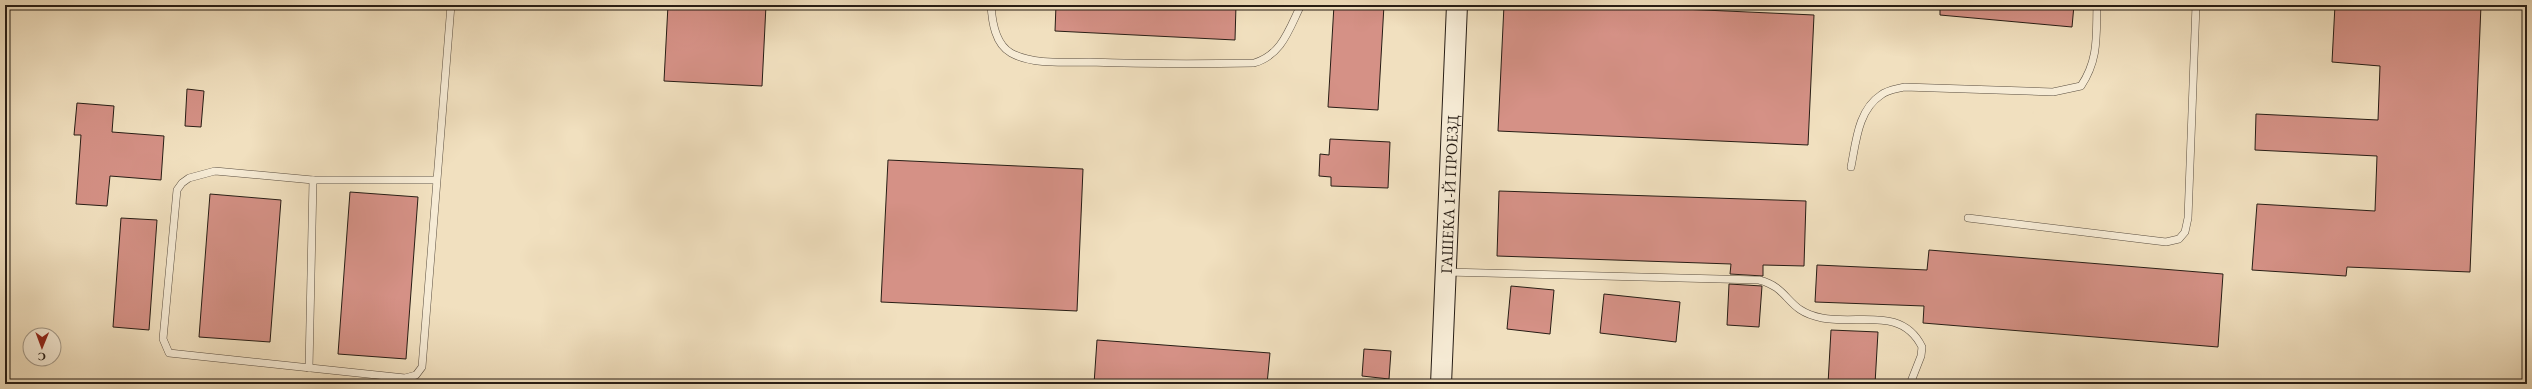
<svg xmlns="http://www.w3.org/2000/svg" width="2532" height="389" viewBox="0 0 2532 389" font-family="'EB Garamond',serif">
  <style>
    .building { fill: #d59186; stroke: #271d15 }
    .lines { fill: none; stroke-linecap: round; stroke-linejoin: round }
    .service-casing { stroke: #5a4e40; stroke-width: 8 }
    .secondary-casing { stroke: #271d15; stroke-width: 22 }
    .service { stroke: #f6ebd5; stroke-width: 7 }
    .secondary { stroke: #f6ebd5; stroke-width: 20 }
    .labels { text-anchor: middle; stroke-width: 3.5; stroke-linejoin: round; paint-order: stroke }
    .street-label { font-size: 16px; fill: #271d15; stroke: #f6ebd5 }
  </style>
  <rect width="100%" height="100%" fill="#f1e0bf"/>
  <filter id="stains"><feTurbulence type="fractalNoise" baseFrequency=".005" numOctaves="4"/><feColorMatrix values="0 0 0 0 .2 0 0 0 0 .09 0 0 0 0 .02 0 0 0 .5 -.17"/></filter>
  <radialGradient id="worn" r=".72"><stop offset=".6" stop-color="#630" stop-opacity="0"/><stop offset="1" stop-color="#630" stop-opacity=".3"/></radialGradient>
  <g class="building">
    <path d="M 668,5 L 766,5 L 762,86 L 664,81 Z"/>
    <path d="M 1056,5 L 1236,5 L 1235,40 L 1055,31 Z"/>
    <path d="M 1334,5 L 1384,5 L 1378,110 L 1328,107 Z"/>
    <path d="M 1504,5 L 1594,5 L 1814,15 L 1808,145 L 1498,131 Z"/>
    <path d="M 1940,5 L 2074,5 L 2072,27 L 1940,15 Z"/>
    <path d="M 2335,5 L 2481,5 L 2470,272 L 2347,267 L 2346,276 L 2252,270 L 2257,204 L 2375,211 L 2377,156 L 2255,150 L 2256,114 L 2378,120 L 2380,66 L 2332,62 Z"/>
    <path d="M 187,89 L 204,91 L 201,127 L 185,126 Z"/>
    <path d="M 77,103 L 114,106 L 112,132 L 164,136 L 161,180 L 110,176 L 107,206 L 76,204 L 81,135 L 74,135 Z"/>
    <path d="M 1330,139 L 1390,142 L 1388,188 L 1331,186 L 1331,177 L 1319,176 L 1320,154 L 1329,155 Z"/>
    <path d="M 888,160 L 1083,169 L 1077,311 L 881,302 Z"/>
    <path d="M 1499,191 L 1806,201 L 1804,266 L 1763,265 L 1763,276 L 1730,274 L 1731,264 L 1497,256 Z"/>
    <path d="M 350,192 L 418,197 L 406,359 L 338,354 Z"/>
    <path d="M 210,194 L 281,200 L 270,342 L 199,337 Z"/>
    <path d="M 121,218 L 157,220 L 149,330 L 113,327 Z"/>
    <path d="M 1929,250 L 2223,274 L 2218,347 L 1923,323 L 1924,306 L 1815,302 L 1817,265 L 1927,270 Z"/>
    <path d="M 1729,284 L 1762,286 L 1759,327 L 1727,325 Z"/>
    <path d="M 1511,286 L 1554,290 L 1550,334 L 1507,329 Z"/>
    <path d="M 1604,294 L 1680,302 L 1676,342 L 1600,333 Z"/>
    <path d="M 1831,330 L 1878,332 L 1875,384 L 1828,384 Z"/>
    <path d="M 1097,340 L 1270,353 L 1267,384 L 1094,384 Z"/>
    <path d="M 1364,349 L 1391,351 L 1389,379 L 1362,376 Z"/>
  </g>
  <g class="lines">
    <g class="service-casing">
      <g id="service">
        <path d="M 991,5 C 992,22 995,44 1011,53 C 1033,65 1065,62 1089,62 C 1144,64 1199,64 1254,63 C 1282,55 1289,29 1301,5"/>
        <path d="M 1851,167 C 1856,142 1858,110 1881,95 C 1887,90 1897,89 1904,87 L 2053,92 L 2081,86 C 2099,59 2096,36 2097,5"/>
        <path d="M 437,180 L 422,367 L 416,375 L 405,378 L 169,353 L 163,339 L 177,190 L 182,183 L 189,178 L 215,171 L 313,180 L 437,180 L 451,5"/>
        <path d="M 1968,218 L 2166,242 L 2179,239 L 2185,232 L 2188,218 L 2196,5"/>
        <path d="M 1446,272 L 1759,280 C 1791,288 1785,311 1822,318 C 1859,325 1902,306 1922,347 L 1921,356 L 1910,384"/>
        <path d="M 309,368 L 313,180"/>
      </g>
    </g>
    <g class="secondary-casing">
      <g id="secondary">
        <path id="s1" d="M 1441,384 L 1457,5"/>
      </g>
    </g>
    <use href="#service" class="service"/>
    <use href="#secondary" class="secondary"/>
  </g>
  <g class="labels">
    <g class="street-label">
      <text dy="6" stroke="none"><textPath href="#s1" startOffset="190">ГАШЕКА 1-Й ПРОЕЗД</textPath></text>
    </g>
  </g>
  <rect width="2532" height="389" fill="none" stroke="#f1e0bf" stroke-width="20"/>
  <rect x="6" y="6" width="2520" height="377" fill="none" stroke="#271d15" stroke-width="2"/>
  <rect x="10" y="10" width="2512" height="369" fill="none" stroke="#271d15"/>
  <g transform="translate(42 347) rotate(181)"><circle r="19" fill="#f6ebd5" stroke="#a39988"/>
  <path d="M0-3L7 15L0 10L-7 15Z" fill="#8f2418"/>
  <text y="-6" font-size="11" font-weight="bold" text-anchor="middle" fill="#271d15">С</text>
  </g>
  <rect width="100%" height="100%" filter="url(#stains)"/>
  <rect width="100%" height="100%" fill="url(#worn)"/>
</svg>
